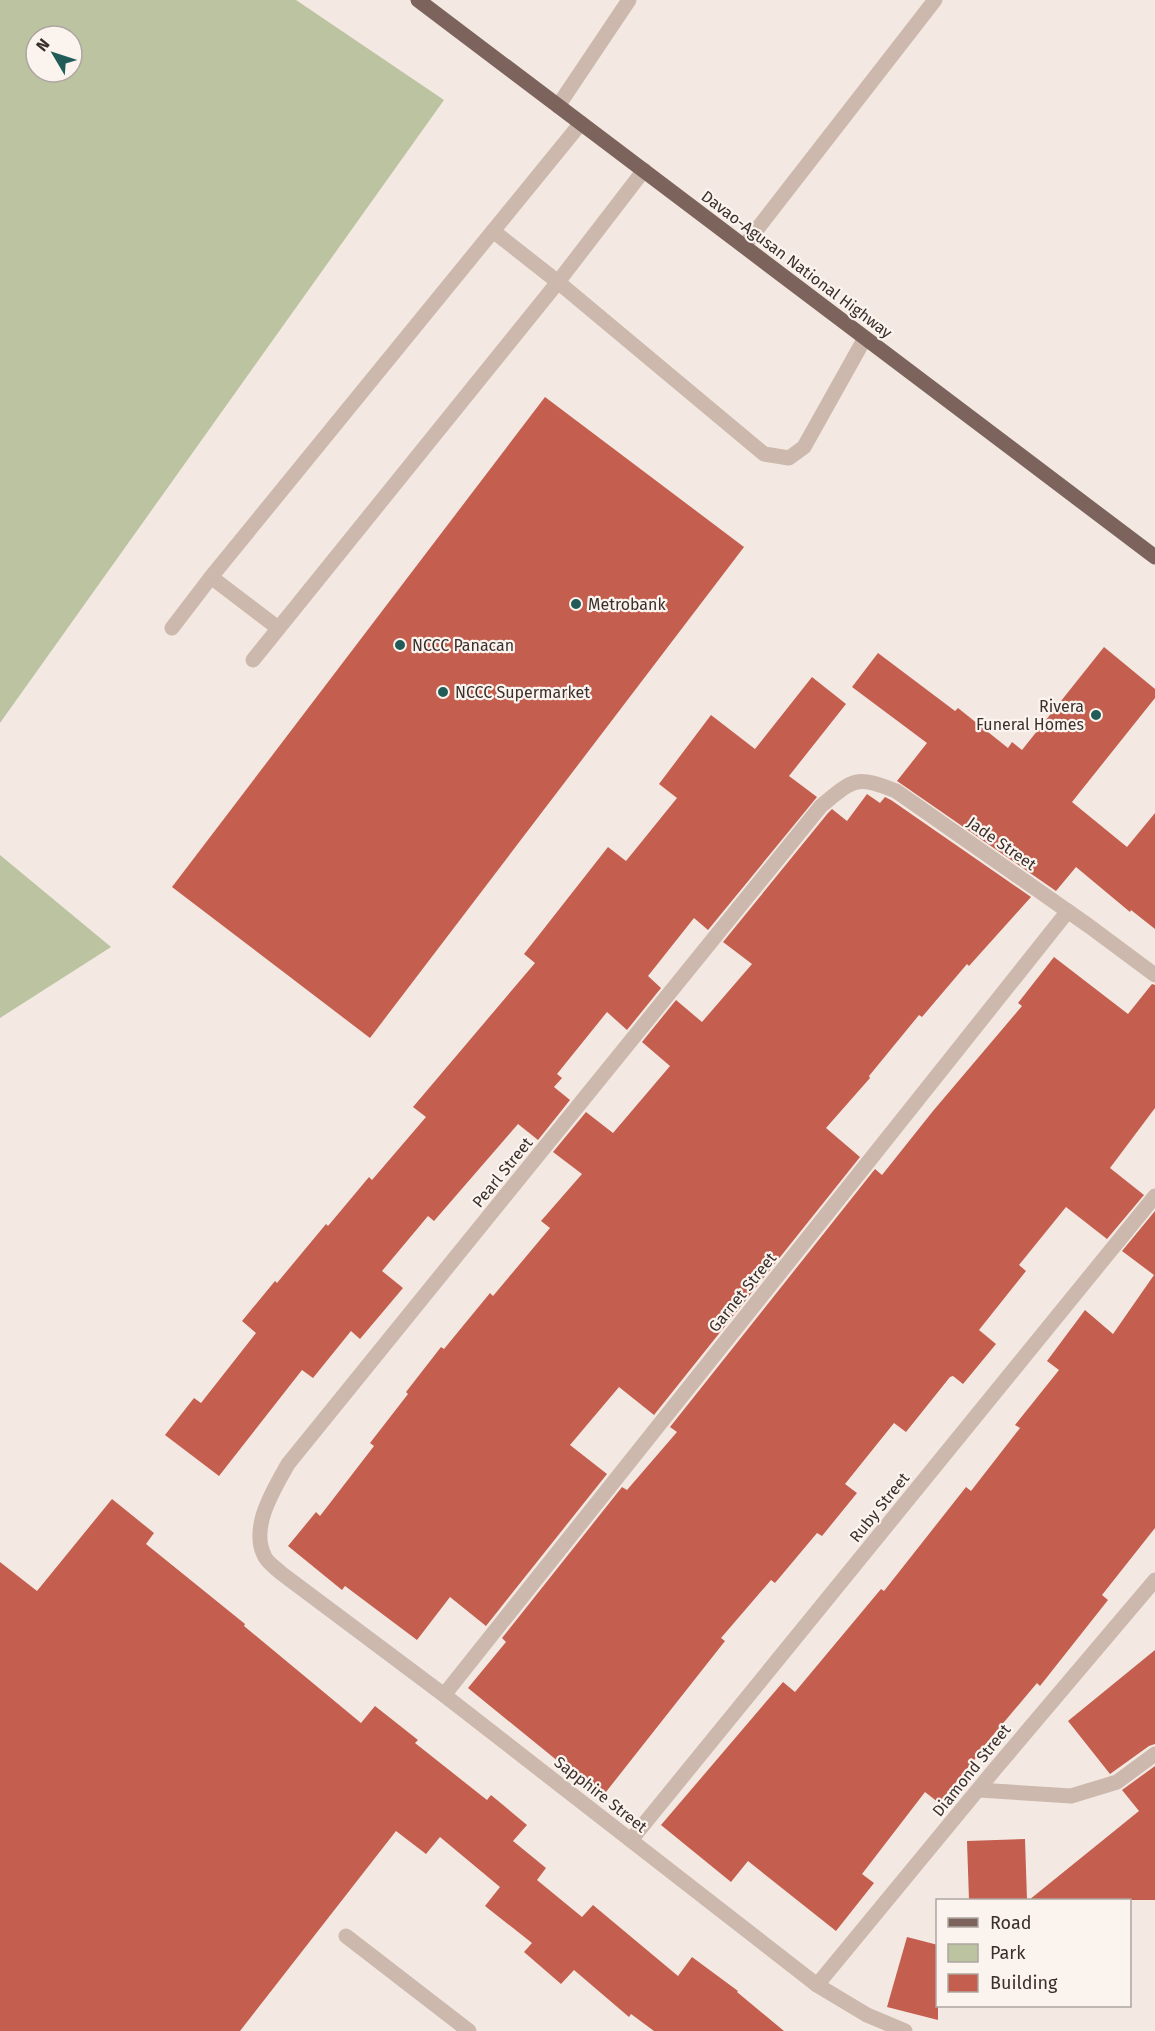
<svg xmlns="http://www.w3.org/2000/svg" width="1155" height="2031" viewBox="0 0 1155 2031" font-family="'Fira Sans',sans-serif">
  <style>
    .green { fill: #bbc3a1; fill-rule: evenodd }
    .building { fill: #c45f4f }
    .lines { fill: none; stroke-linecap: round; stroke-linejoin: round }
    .lane { stroke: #ccb8ad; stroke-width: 15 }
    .street { stroke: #ccb8ad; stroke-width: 15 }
    .primary { stroke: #7c645d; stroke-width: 15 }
    .poi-dot { fill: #215c59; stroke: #fbf4ee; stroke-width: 2 }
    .labels { text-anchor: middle; stroke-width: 4.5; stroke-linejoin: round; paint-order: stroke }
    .street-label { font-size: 16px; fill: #3a2f2c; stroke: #fbf4ee }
    .poi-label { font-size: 16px; fill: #3a2f2c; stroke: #fbf4ee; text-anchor: start }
  </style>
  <rect width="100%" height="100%" fill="#f3e9e2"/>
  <g class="green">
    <path d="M 0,0 L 296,0 L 444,100 L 0,723 ZM 36,36 L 72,36 L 72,72 L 36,72 Z"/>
    <path d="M 0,855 L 111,947 L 0,1018 Z"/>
  </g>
  <g class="building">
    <path d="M 545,397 L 744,547 L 370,1038 L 172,887 Z"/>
    <path d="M 1104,647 L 1155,689 L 1155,698 L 1072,802 L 1127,847 L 1155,813 L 1155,929 L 1131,910 L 1130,912 L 1076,867 L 1056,891 L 897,781 L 927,743 L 852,687 L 878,653 L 955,711 L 958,708 L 1008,748 L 1012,742 L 1022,750 Z"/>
    <path d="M 812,677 L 846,704 L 789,776 L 817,797 L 708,930 L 694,918 L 648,976 L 661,988 L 627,1030 L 607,1012 L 557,1074 L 562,1078 L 554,1087 L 570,1100 L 538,1140 L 518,1124 L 434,1221 L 428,1216 L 382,1271 L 403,1288 L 360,1339 L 351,1331 L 313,1378 L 302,1370 L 219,1476 L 165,1435 L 194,1398 L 201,1403 L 256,1333 L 242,1321 L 275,1281 L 277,1283 L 326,1224 L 328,1226 L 369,1177 L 372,1180 L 426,1117 L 413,1107 L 535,963 L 524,954 L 608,847 L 626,861 L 677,798 L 659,784 L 711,715 L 755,749 Z"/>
    <path d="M 867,794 L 880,803 L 885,797 L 891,800 L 1031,897 L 969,966 L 967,964 L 922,1017 L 919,1015 L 869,1076 L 870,1078 L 826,1128 L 860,1157 L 654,1415 L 619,1387 L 570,1445 L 607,1474 L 486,1626 L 450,1597 L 417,1640 L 345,1586 L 342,1590 L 288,1546 L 316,1512 L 320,1516 L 374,1446 L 370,1443 L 408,1394 L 406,1392 L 441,1347 L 444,1349 L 490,1293 L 493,1296 L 550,1228 L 541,1221 L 582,1174 L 553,1152 L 586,1112 L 613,1133 L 670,1066 L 642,1042 L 676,1000 L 702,1022 L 752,964 L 723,942 L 828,813 L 832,809 L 847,821 Z"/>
    <path d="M 1054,957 L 1128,1014 L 1152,984 L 1155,985 L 1155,1108 L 1110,1168 L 1144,1195 L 1107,1239 L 1066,1207 L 1019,1265 L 1026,1271 L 979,1330 L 996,1344 L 963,1384 L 953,1376 L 950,1377 L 906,1432 L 894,1423 L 845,1484 L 857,1493 L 822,1536 L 817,1533 L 775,1583 L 771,1580 L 721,1638 L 725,1641 L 602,1797 L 468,1688 L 506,1642 L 502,1638 L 622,1487 L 627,1490 L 677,1432 L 670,1427 L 875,1169 L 882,1175 L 933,1111 L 1022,1006 L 1018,1003 Z"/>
    <path d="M 1155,1211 L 1155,1528 L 1102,1595 L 1108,1600 L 1040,1686 L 1037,1683 L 978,1753 L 979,1754 L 939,1803 L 925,1792 L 862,1874 L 874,1883 L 836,1931 L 748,1861 L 731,1882 L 661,1825 L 783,1682 L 795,1692 L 881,1589 L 884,1591 L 966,1487 L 971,1491 L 1020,1428 L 1015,1425 L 1059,1370 L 1047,1361 L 1085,1310 L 1113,1334 L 1154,1275 L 1122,1251 Z"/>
    <path d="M 112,1499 L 154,1533 L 146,1544 L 245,1624 L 244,1626 L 361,1723 L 375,1706 L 418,1740 L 415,1743 L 487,1800 L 491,1795 L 527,1825 L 513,1841 L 546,1868 L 537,1880 L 582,1917 L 593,1905 L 678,1976 L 692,1957 L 738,1991 L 737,1992 L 784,2031 L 654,2031 L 631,2014 L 629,2017 L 574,1970 L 561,1984 L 524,1952 L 532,1943 L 485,1906 L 500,1887 L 440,1837 L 426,1854 L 396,1831 L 240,2031 L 0,2031 L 0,1562 L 37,1591 Z"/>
    <path d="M 1155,1650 L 1155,1744 L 1149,1746 L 1110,1774 L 1068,1721 Z"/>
    <path d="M 1155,1766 L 1155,1900 L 1029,1900 L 1139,1811 L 1122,1790 Z"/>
    <path d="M 1025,1839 L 1027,1900 L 969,1900 L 967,1841 Z"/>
    <path d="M 907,1937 L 938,1945 L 938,2020 L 887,2007 Z"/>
  </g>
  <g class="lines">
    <g class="lane">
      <path d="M 493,231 L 558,282 L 764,454 L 789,458 L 804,447 L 865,338"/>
      <path d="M 211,577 L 278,628"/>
      <path d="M 172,628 L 211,577 L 581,123"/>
      <path d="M 253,660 L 558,282 L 644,170"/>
      <path d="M 346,1936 L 469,2031"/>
    </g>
    <g class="street">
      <path d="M 558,106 L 629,0"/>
      <path d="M 744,246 L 935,0"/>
      <path d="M 444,1695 L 1068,911"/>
      <path d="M 979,1790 L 1071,1796 L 1117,1782 L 1155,1754"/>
      <path d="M 631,1840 L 1155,1196"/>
      <path d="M 817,1985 L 995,1769 L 1155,1580"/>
      <path d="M 905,2031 L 867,2015 L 817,1985 L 444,1695 L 281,1573 C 277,1569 268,1563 265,1557 C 249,1528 274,1489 288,1464 L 821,806 C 854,779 855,775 896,791 L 1089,926 L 1155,975"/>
    </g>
    <path class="primary" d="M 418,0 L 1155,557"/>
  </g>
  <g class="poi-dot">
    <circle cx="576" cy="604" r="6"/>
    <circle cx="400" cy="645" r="6"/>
    <circle cx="443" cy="692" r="6"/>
    <circle cx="1096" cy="715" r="6"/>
  </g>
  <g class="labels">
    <g class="street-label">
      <text transform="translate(797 264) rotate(37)" y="6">Davao-Agusan National Highway</text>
      <text transform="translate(1002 843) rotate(35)" y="6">Jade Street</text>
      <text transform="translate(502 1172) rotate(-51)" y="6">Pearl Street</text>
      <text transform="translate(742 1292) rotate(-51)" y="6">Garnet Street</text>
      <text transform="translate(879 1507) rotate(-51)" y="6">Ruby Street</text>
      <text transform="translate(971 1770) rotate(-51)" y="6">Diamond Street</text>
      <text transform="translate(601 1794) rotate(38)" y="6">Sapphire Street</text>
    </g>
    <g class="poi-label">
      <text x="588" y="610">Metrobank</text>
      <text x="412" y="651">NCCC Panacan</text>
      <text x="455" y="698">NCCC Supermarket</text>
      <text x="1084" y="712" text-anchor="end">Rivera<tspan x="1084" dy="18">Funeral Homes</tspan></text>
    </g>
  </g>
  <rect x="936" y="1899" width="195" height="108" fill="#fbf4ee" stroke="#aea5a0" stroke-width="1.5"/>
  <rect x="948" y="1918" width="30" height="9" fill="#7c645d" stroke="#aea5a0" stroke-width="1.5"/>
  <text x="990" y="1929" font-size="18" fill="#3a2f2c">Road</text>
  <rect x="948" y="1944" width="30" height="18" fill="#bbc3a1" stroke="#aea5a0" stroke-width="1.5"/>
  <text x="990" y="1959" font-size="18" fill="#3a2f2c">Park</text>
  <rect x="948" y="1974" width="30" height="18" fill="#c45f4f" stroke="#aea5a0" stroke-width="1.5"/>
  <text x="990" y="1989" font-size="18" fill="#3a2f2c">Building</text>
  <g transform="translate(54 54) rotate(309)"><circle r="28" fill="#fbf4ee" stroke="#aea5a0" stroke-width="1.5"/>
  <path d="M0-4.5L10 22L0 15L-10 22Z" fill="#215c59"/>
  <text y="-9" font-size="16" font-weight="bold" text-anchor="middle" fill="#3a2f2c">N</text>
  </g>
</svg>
